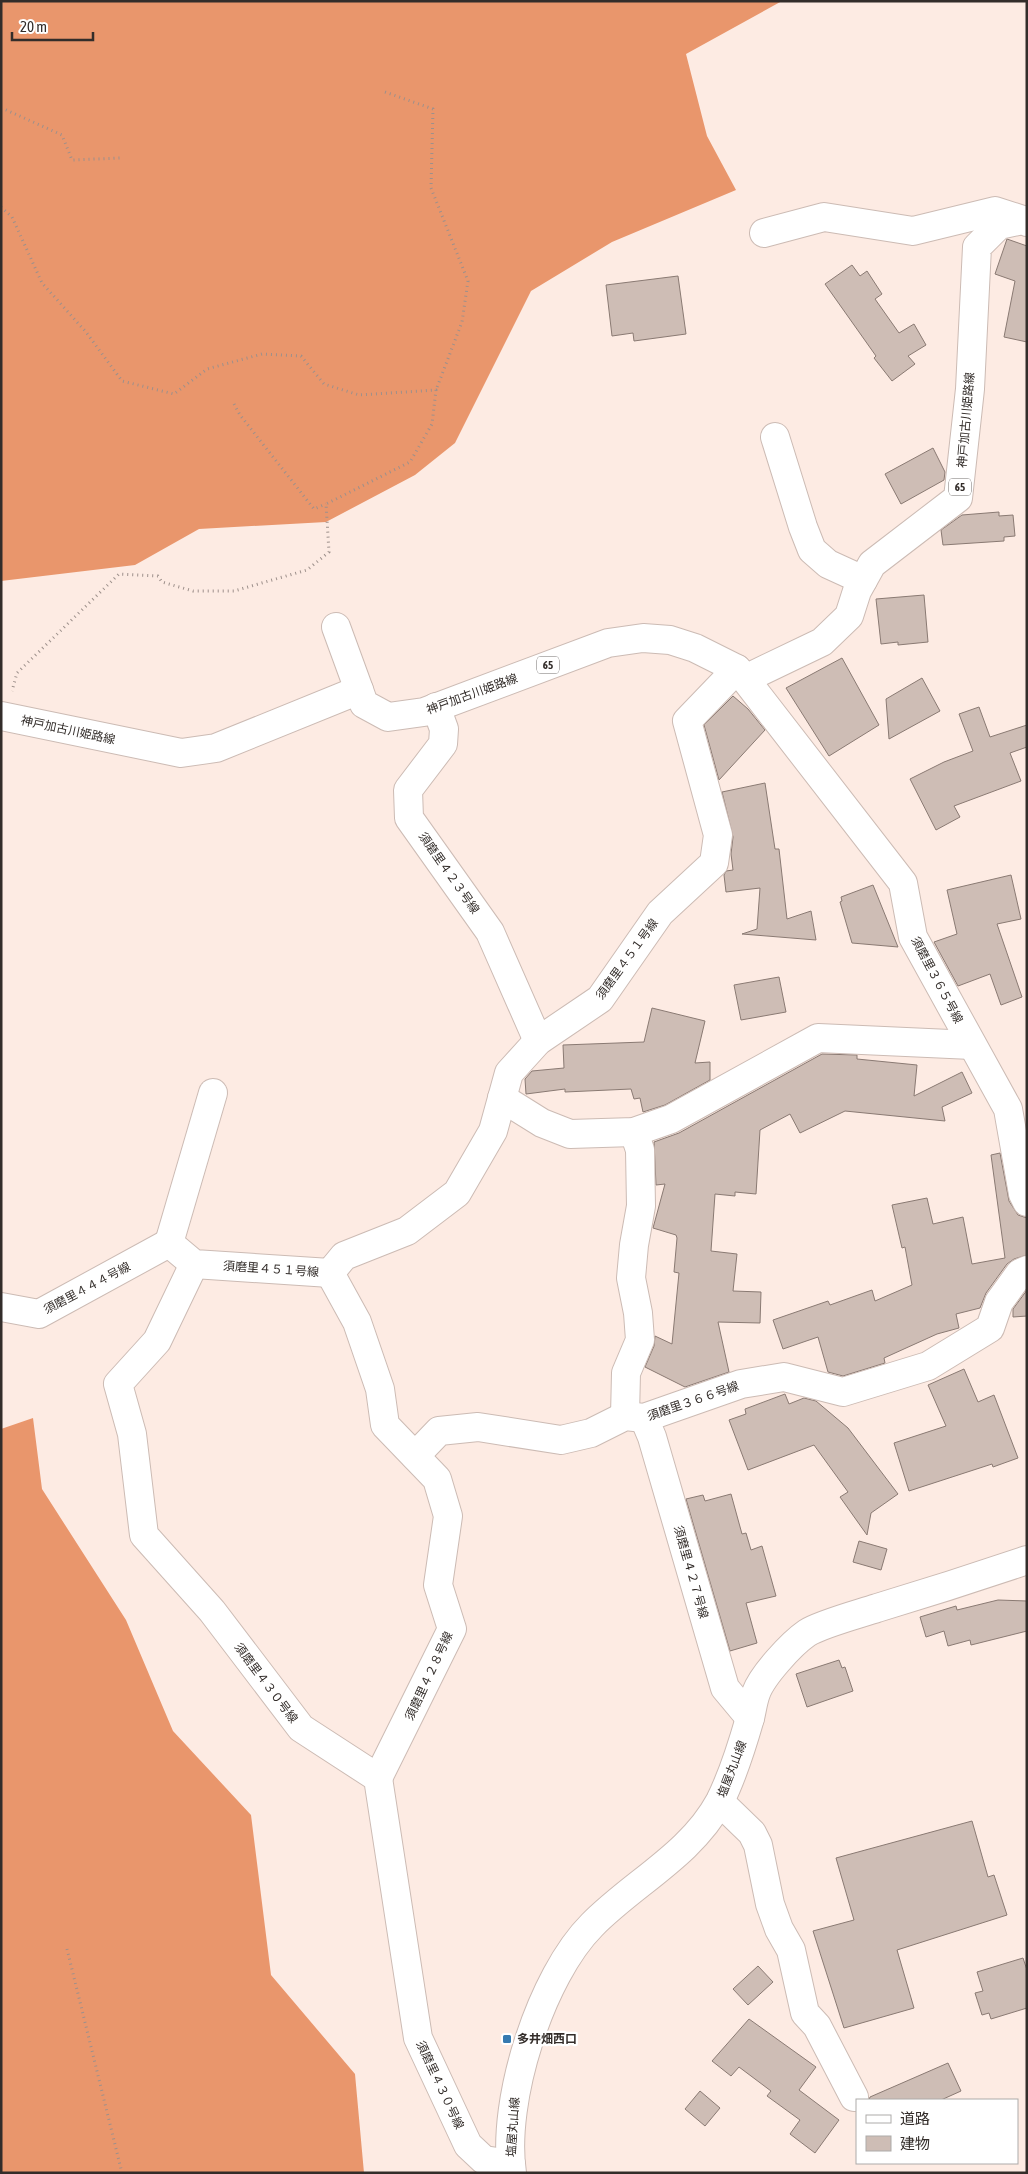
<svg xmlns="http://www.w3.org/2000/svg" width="1028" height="2174" viewBox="0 0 1028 2174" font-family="'Asap Condensed','Noto Sans JP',sans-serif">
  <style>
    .forest { fill: #e9966c }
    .building { fill: #cebdb5; stroke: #8a7a73 }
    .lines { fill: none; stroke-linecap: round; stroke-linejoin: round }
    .minor-casing { stroke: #ccbbb4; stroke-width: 30 }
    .major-casing { stroke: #ccbbb4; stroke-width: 30 }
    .path { stroke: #9d908b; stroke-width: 3; stroke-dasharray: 1 4; stroke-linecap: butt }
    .minor { stroke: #fff; stroke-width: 28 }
    .major { stroke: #fff; stroke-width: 28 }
    .poi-dot { fill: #367ab0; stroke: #fff; stroke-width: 2 }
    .labels { text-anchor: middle; stroke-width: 4.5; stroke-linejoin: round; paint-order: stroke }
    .shield { fill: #fff; stroke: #706c6a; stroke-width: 1 }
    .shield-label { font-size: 11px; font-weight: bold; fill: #332d2a }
    .street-label { font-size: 12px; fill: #332d2a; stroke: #fff }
    .poi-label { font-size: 12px; font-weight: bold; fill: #332d2a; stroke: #fff; text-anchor: start }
  </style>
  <rect width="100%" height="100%" fill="#fdebe3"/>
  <g class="forest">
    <path d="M 1,1 L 782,1 L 686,54 L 707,136 L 736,190 L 612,242 L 531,291 L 455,443 L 415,475 L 326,522 L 199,529 L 135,565 L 1,581 Z"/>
    <path d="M 33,1418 L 42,1489 L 126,1620 L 173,1731 L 251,1815 L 271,1975 L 355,2074 L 364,2173 L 1,2173 L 1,1429 Z"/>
  </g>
  <g class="building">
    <path d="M 1007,239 L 1027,246 L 1027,342 L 1004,337 L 1015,281 L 995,274 Z"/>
    <path d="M 852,265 L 860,276 L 867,271 L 882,294 L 875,299 L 899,333 L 914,324 L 926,345 L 908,356 L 915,364 L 892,381 L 874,358 L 876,356 L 825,284 Z"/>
    <path d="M 678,276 L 686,334 L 634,341 L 633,333 L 612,336 L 606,285 Z"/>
    <path d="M 933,448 L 945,472 L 944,480 L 901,504 L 885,474 Z"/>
    <path d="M 999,512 L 999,516 L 1013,515 L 1015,536 L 1004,537 L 1004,541 L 943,545 L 941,530 L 962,515 Z"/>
    <path d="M 924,595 L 928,642 L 898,645 L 898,642 L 881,644 L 876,599 Z"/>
    <path d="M 842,658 L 879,725 L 829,756 L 786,688 Z"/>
    <path d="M 922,678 L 940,711 L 889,739 L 886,699 Z"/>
    <path d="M 733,696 L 748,709 L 765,730 L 719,780 L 704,725 Z"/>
    <path d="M 979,707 L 990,737 L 1027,725 L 1027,747 L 1010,753 L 1021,781 L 954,806 L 960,817 L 936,830 L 910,779 L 944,762 L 973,751 L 959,714 Z"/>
    <path d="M 765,783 L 775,849 L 779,849 L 787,919 L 811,911 L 816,940 L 742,934 L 757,929 L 760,888 L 726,892 L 724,875 L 726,871 L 733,870 L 731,854 L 733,837 L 722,792 Z"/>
    <path d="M 1011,875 L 1021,919 L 997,924 L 1022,997 L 1001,1005 L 990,974 L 958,986 L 934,942 L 957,934 L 947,890 Z"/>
    <path d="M 873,885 L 898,947 L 852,943 L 840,902 L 842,901 L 841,897 Z"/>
    <path d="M 779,977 L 786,1012 L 741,1020 L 734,985 Z"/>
    <path d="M 652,1008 L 705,1021 L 695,1063 L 710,1062 L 710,1080 L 665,1105 L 643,1112 L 640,1098 L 634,1099 L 631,1089 L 565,1092 L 565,1089 L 526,1094 L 525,1079 L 532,1071 L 564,1068 L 563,1045 L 644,1042 Z"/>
    <path d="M 822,1054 L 857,1055 L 857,1059 L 917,1065 L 914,1096 L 962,1072 L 972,1093 L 942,1107 L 945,1121 L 845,1111 L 800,1133 L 790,1114 L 760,1130 L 756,1194 L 735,1192 L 735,1196 L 715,1194 L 711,1251 L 737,1254 L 733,1291 L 761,1292 L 760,1323 L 718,1322 L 729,1372 L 685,1387 L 645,1367 L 654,1346 L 655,1336 L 672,1344 L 679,1273 L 674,1272 L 677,1238 L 676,1235 L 653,1228 L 665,1184 L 656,1185 L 654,1142 L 679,1133 Z"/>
    <path d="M 1000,1153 L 1009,1201 L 1018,1215 L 1027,1218 L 1027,1255 L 1014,1259 L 1007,1264 L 986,1293 L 980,1308 L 956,1314 L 959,1328 L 937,1334 L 884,1358 L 885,1363 L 843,1376 L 828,1372 L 818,1337 L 783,1349 L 773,1320 L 828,1301 L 830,1305 L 872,1290 L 875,1301 L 912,1285 L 905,1247 L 902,1248 L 892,1205 L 927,1198 L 933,1224 L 963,1217 L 972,1264 L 1005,1258 L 991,1155 Z"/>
    <path d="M 1027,1290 L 1027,1316 L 1013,1317 L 1013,1309 Z"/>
    <path d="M 964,1369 L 978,1402 L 994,1395 L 1018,1458 L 993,1467 L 992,1464 L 909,1491 L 894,1443 L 946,1426 L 928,1385 Z"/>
    <path d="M 785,1394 L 789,1404 L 804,1398 L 816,1401 L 848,1428 L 898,1494 L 871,1513 L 867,1535 L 840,1497 L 848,1492 L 814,1445 L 748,1470 L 729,1420 L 746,1414 L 745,1409 Z"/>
    <path d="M 731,1494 L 742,1534 L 746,1533 L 751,1550 L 762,1546 L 776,1596 L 746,1603 L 757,1643 L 730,1651 L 686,1499 L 703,1495 L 705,1501 Z"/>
    <path d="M 859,1541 L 887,1549 L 881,1570 L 853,1562 Z"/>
    <path d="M 998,1600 L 1027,1601 L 1027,1631 L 971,1645 L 970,1640 L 948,1646 L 944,1631 L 926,1637 L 920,1617 L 956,1606 L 957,1610 Z"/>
    <path d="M 839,1660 L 842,1668 L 845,1667 L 853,1691 L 807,1707 L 796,1674 Z"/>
    <path d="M 972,1821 L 988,1877 L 994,1875 L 1007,1915 L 897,1950 L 914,2008 L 844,2028 L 813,1931 L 854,1920 L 836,1858 Z"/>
    <path d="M 1023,1958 L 1027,1970 L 1027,2008 L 991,2019 L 989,2013 L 982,2015 L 975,1993 L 983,1991 L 977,1972 Z"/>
    <path d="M 758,1966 L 773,1982 L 748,2005 L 733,1989 Z"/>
    <path d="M 749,2019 L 816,2067 L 799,2090 L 839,2120 L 815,2153 L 790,2134 L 800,2120 L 767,2096 L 771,2091 L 739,2067 L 731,2076 L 712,2061 Z"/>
    <path d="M 948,2063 L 961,2091 L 941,2100 L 869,2100 L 870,2097 Z"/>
    <path d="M 700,2091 L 720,2108 L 705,2126 L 685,2109 Z"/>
  </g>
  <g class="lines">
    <g class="minor-casing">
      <g id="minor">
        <path d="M 764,233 L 824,217 L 913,231 L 995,211 L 1023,220"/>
        <path d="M 775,437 L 803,527 L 812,550 L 828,564 L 863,580"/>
        <path d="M 336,627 L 359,690"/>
        <path d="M 745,679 L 903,883 L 913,937 L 1008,1109 L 1023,1194 L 1027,1202"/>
        <path d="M 436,707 L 444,729 L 443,744 L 408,790 L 409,818 L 490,932 L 538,1041"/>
        <path d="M 502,1098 L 542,1123 L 570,1134 L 634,1132 L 671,1119 L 818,1038 L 972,1045"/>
        <path d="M 169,1243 L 194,1264 L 330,1273 L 344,1256 L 407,1231 L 457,1193 L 493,1131 L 509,1073 L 538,1041 L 600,999 L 660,913 L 714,863 L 718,835 L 687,721 L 737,669"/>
        <path d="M 169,1243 L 213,1093"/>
        <path d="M 194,1264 L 157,1341 L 118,1384 L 132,1434 L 144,1535 L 212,1611 L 301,1728 L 378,1778 L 418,2038 L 468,2145 L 484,2160 L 511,2164"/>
        <path d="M 330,1273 L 357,1322 L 380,1389 L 385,1425 L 437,1479 L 448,1516 L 438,1585 L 452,1629 L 378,1778"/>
        <path d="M 1,1307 L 39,1314 L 169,1243"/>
        <path d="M 625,1416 L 626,1373 L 640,1340 L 638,1313 L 631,1278 L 634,1245 L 641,1206 L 640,1150 L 634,1132"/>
        <path d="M 644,1418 L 652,1437 L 725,1688 L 750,1718"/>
        <path d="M 415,1456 L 439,1431 L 478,1427 L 561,1440 L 591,1433 L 625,1416 L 644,1418 L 741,1384 L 784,1377 L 843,1392 L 928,1366 L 990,1328 L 999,1302 L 1020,1273 L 1027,1270"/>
        <path d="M 720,1802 L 752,1833 L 758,1845 L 770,1904 L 779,1929 L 791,1950 L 805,2013 L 817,2026 L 854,2097"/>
        <path d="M 512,2173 C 501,2101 541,1976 592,1925 C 633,1883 691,1855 720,1801 C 733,1775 742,1746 750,1718 C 752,1710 753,1701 756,1693 C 762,1676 791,1644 807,1633 C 821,1624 859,1614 877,1608 C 927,1593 977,1577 1027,1560"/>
      </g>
    </g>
    <g class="major-casing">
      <path id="major" d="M 1,716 L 181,753 L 216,748 L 359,690 L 364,704 L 388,717 L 424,712 L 608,643 L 643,638 L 670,640 L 695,648 L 737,669 L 745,679 L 822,642 L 849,616 L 857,591 L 872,564 L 958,498 L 970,389 L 977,247 L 999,225 L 1023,220 L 1027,222"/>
    </g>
    <g class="path">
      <path d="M 385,92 L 433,109 L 431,188 L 468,281 L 462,322 L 436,390"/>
      <path d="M 1,109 L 4,109 L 62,135 L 72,160 L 120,158"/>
      <path d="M 1,207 L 12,217 L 42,283 L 86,332 L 122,381 L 174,394 L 207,369 L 262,354 L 301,356 L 324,384 L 359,395 L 436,390 L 432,424 L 410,462 L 326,504 L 329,552 L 307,570 L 234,591 L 193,591 L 162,582 L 158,576 L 119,574 L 17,673 L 12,691"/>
      <path d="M 234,404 L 240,415 L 314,509 L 326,504"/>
      <path d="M 67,1949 L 122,2173"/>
    </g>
    <use href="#minor" class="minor"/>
    <use href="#major" class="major"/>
  </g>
  <rect class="poi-dot" x="502" y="2034" width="10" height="10" rx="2.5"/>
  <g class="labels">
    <g class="shield">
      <rect x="949" y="478.5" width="22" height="17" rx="4"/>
      <rect x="537" y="656.5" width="22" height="17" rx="4"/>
    </g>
    <g class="shield-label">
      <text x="960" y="491">65</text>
      <text x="548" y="669">65</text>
    </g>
    <g class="street-label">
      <text transform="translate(966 420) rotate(-85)" y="4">神戸加古川姫路線</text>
      <text transform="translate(472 694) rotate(-20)" y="4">神戸加古川姫路線</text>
      <text transform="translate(68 730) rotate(12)" y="4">神戸加古川姫路線</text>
      <text transform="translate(449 873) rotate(55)" y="4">須磨里４２３号線</text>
      <text transform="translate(627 959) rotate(-54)" y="4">須磨里４５１号線</text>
      <text transform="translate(937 980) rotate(62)" y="4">須磨里３６５号線</text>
      <text transform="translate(271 1269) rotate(4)" y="4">須磨里４５１号線</text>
      <text transform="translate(87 1288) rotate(-28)" y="4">須磨里４４４号線</text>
      <text transform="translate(693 1401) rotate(-19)" y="4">須磨里３６６号線</text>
      <text transform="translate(691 1572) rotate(74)" y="4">須磨里４２７号線</text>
      <text transform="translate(429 1676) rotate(-65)" y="4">須磨里４２８号線</text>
      <text transform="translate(266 1683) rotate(53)" y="4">須磨里４３０号線</text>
      <text transform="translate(732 1769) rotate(-69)" y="4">塩屋丸山線</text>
      <text transform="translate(440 2085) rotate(65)" y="4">須磨里４３０号線</text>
      <text transform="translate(513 2127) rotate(-86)" y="4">塩屋丸山線</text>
    </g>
    <g class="poi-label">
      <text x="517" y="2043">多井畑西口</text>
    </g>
  </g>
  <rect width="1028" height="2174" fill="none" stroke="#332d2a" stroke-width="5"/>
  <rect x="856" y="2099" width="162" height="65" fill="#ffffff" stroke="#adabaa"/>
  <rect x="866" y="2115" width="25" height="8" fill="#ffffff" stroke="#adabaa"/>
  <text x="900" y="2124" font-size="15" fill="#332d2a">道路</text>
  <rect x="866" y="2136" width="25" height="15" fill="#cebdb5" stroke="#adabaa"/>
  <text x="900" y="2149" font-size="15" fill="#332d2a">建物</text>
  <path d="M12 32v8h81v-8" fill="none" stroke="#332d2a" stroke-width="2.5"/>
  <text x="20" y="32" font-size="15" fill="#332d2a" stroke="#ffffff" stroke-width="4" paint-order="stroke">20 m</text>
</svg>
